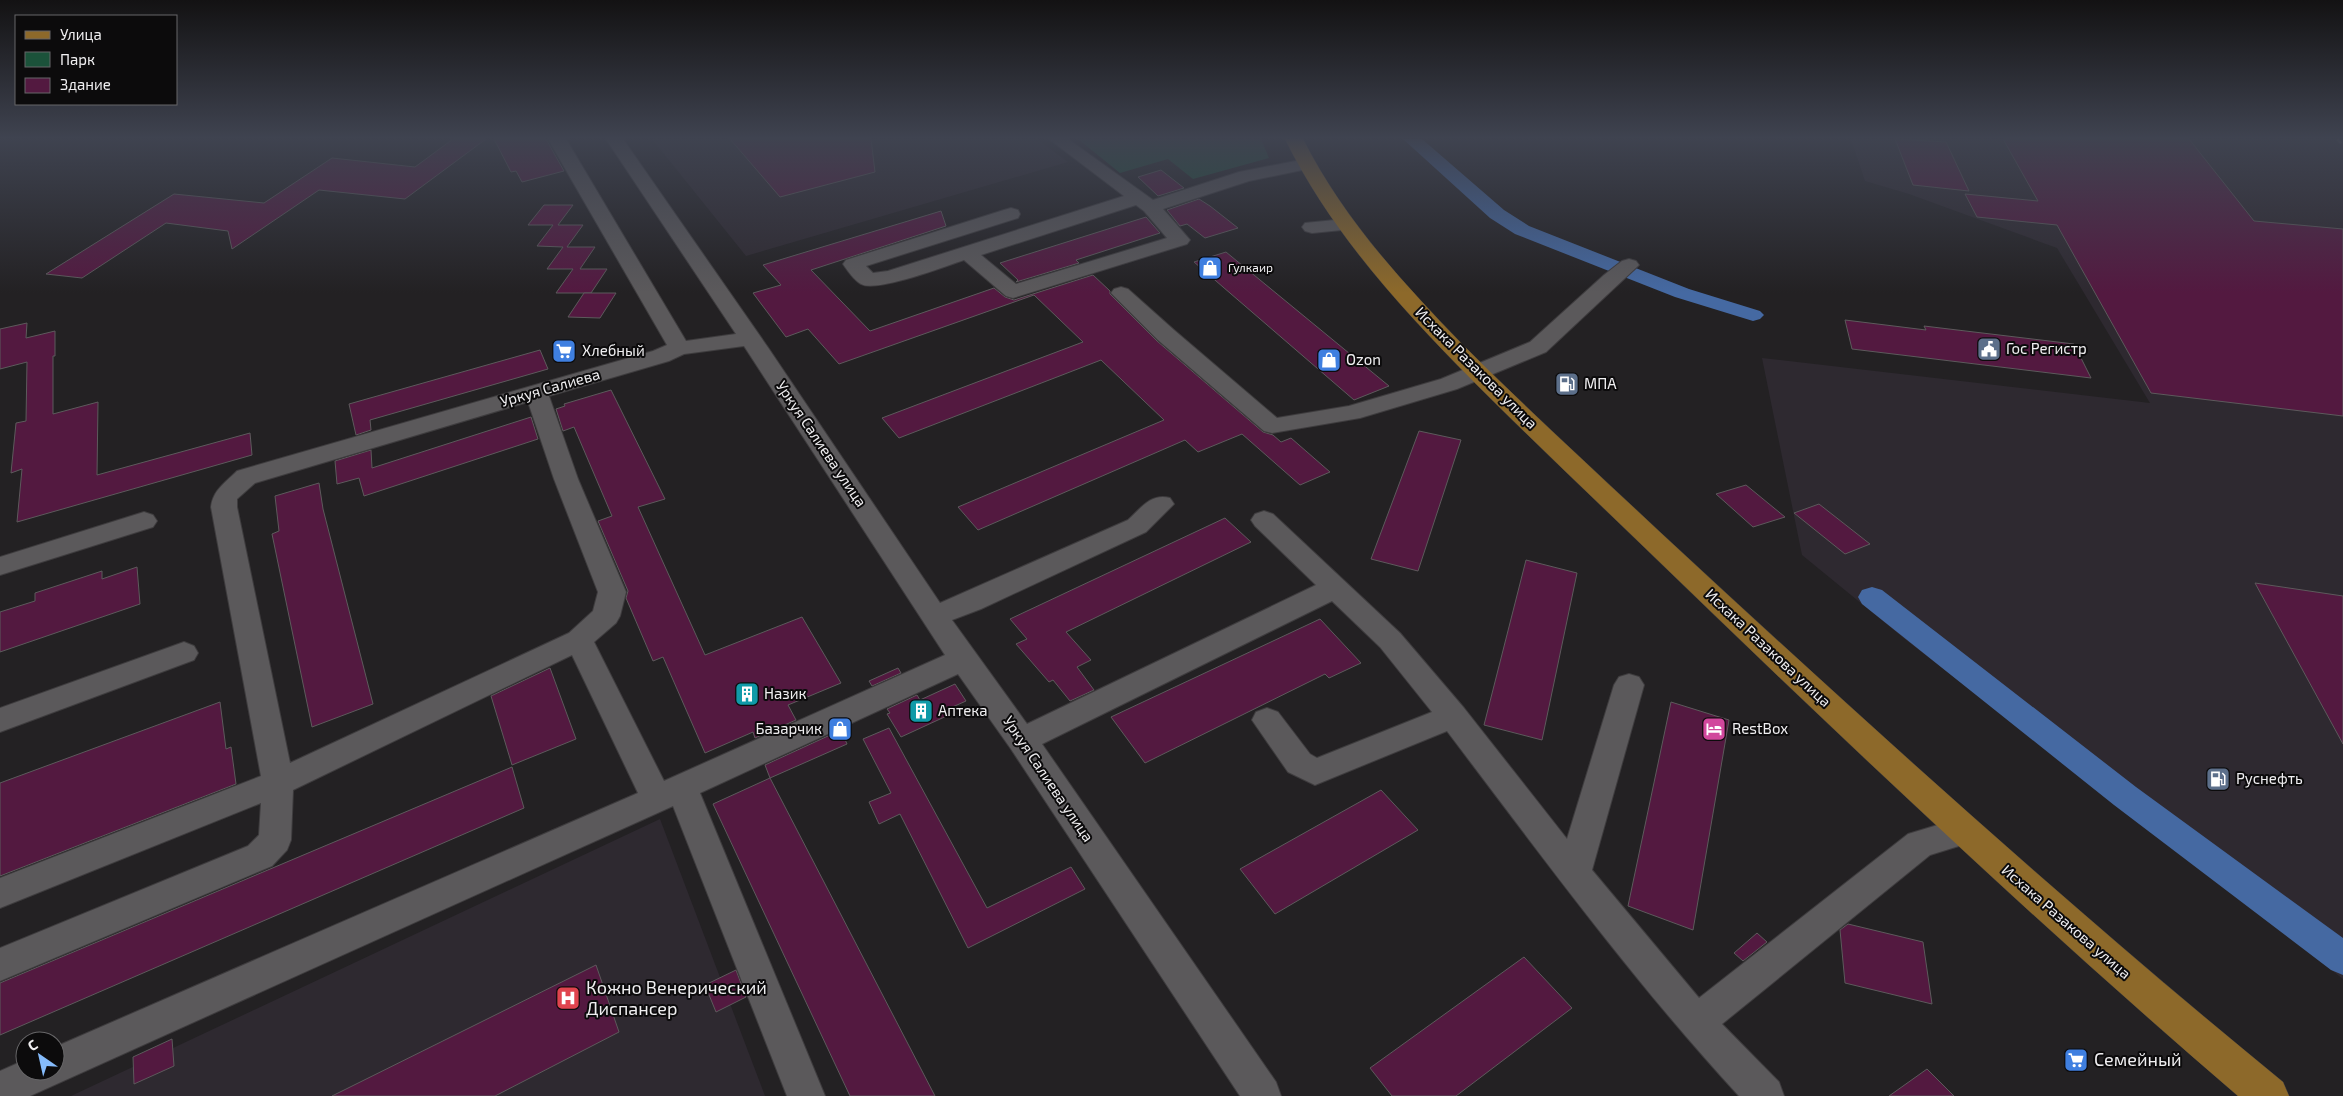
<svg xmlns="http://www.w3.org/2000/svg" width="2343" height="1096" viewBox="0 0 2343 1096" font-family="'Exo 2',sans-serif">
  <style>
    .built { fill: #2e2930 }
    .green { fill: #1b523a }
    .lines { fill: none; stroke-linecap: round; stroke-linejoin: round }
    .canal { fill: #4569a2; fill-rule: evenodd }
    .building { fill: #531940; stroke: #5d5a5c }
    .minor-casing { stroke: #3e3c3e; stroke-width: 2 }
    .major-casing { stroke: #3e3c3e; stroke-width: 1 }
    .minor { fill: #5b595b; fill-rule: evenodd }
    .major { fill: #8d692a; fill-rule: evenodd }
    .rail { stroke: #828082; stroke-width: 2.5; stroke-dasharray: 6 6; stroke-linecap: butt }
    .labels { text-anchor: middle; stroke-width: 4; stroke-linejoin: round; paint-order: stroke }
    .far-poi-label { font-size: 12px; fill: #f0eff1; stroke: #0c0b0c; text-anchor: start }
    .poi-label { font-size: 15px; fill: #f0eff1; stroke: #0c0b0c; text-anchor: start }
    .street-label { font-size: 15px; fill: #f0eff1; stroke: #0c0b0c }
    .near-poi-label { font-size: 18px; fill: #f0eff1; stroke: #0c0b0c; text-anchor: start }
  </style>
  <rect width="100%" height="100%" fill="#232123"/>
  <g class="built">
    <path d="M 652,139 L 1037,139 L 1068,162 L 746,256 Z"/>
    <path d="M 1851,139 L 2343,139 L 2343,979 L 1906,640 L 1802,555 L 1762,358 L 2150,403 L 2057,248 L 1909,194 L 1865,181 Z"/>
    <path d="M 660,819 L 765,1096 L 71,1096 Z"/>
  </g>
  <path class="green" d="M 1078,139 L 1261,139 L 1269,158 L 1193,179 L 1168,159 L 1120,173 Z"/>
  <g class="lines">
    <g class="canal">
      <path d="M 1403,139 L 1422,139 L 1504,210 L 1529,226 L 1689,289 L 1760,311 L 1764,315 L 1760,319 L 1753,321 L 1675,297 L 1515,234 L 1490,218 Z"/>
      <path d="M 1872,587 L 1882,590 L 2136,787 L 2343,938 L 2343,975 L 2331,970 L 2114,805 L 1862,604 L 1858,597 L 1862,590 Z"/>
    </g>
  </g>
  <g class="building">
    <path d="M 453,139 L 486,139 L 405,199 L 319,190 L 232,249 L 228,231 L 166,223 L 82,278 L 46,274 L 174,194 L 264,203 L 332,158 L 415,167 Z"/>
    <path d="M 494,139 L 546,139 L 564,171 L 522,182 L 516,171 L 511,172 Z"/>
    <path d="M 730,139 L 871,139 L 875,172 L 780,197 Z"/>
    <path d="M 1895,139 L 1946,142 L 1969,191 L 1913,185 Z"/>
    <path d="M 2003,139 L 2189,139 L 2254,221 L 2343,229 L 2343,416 L 2151,393 L 2057,225 L 1977,217 L 1965,194 L 2038,201 Z"/>
    <path d="M 1161,170 L 1184,188 L 1158,196 L 1138,177 Z"/>
    <path d="M 1199,199 L 1210,206 L 1238,228 L 1205,238 L 1187,224 L 1180,226 L 1167,210 Z"/>
    <path d="M 544,205 L 573,205 L 558,225 L 583,225 L 567,247 L 595,247 L 580,269 L 607,269 L 591,293 L 556,293 L 573,269 L 547,269 L 563,247 L 537,246 L 553,225 L 528,225 Z"/>
    <path d="M 941,211 L 946,226 L 811,270 L 870,331 L 994,288 L 1005,297 L 1014,300 L 1093,275 L 1110,291 L 1110,294 L 1157,341 L 1263,432 L 1273,435 L 1281,442 L 1291,438 L 1330,472 L 1300,485 L 1242,434 L 1198,452 L 1185,440 L 978,530 L 958,507 L 1164,420 L 1101,360 L 899,438 L 882,418 L 1083,342 L 1034,295 L 839,364 L 808,329 L 786,337 L 753,293 L 781,285 L 763,265 Z"/>
    <path d="M 1146,217 L 1160,233 L 1076,260 L 1079,263 L 1016,282 L 1018,280 L 1000,263 Z"/>
    <path d="M 1226,252 L 1389,386 L 1354,400 L 1194,262 Z"/>
    <path d="M 584,293 L 616,293 L 600,318 L 568,317 Z"/>
    <path d="M 1845,320 L 1926,330 L 1924,326 L 2074,344 L 2091,378 L 1852,349 Z"/>
    <path d="M 27,323 L 26,338 L 55,331 L 55,356 L 53,356 L 53,414 L 98,402 L 97,475 L 250,433 L 252,455 L 17,522 L 22,469 L 11,473 L 16,423 L 26,421 L 27,362 L 0,369 L 0,329 Z"/>
    <path d="M 540,350 L 548,369 L 370,420 L 371,430 L 356,435 L 349,404 Z"/>
    <path d="M 611,390 L 665,499 L 638,507 L 705,655 L 802,617 L 841,683 L 788,705 L 796,720 L 755,738 L 753,732 L 705,753 L 663,657 L 653,661 L 626,598 L 628,591 L 598,521 L 612,516 L 574,427 L 563,431 L 556,409 L 565,406 L 564,404 Z"/>
    <path d="M 531,417 L 538,439 L 364,496 L 359,478 L 337,484 L 335,461 L 371,450 L 372,468 Z"/>
    <path d="M 1419,431 L 1461,440 L 1418,571 L 1371,559 Z"/>
    <path d="M 319,483 L 323,509 L 373,704 L 312,727 L 272,534 L 279,531 L 275,496 Z"/>
    <path d="M 1746,485 L 1785,517 L 1753,527 L 1716,494 Z"/>
    <path d="M 1819,504 L 1870,544 L 1845,554 L 1794,513 Z"/>
    <path d="M 1225,518 L 1251,542 L 1066,632 L 1091,660 L 1077,667 L 1094,690 L 1070,701 L 1053,680 L 1049,682 L 1016,644 L 1027,639 L 1010,619 Z"/>
    <path d="M 1526,560 L 1577,573 L 1542,740 L 1484,725 Z"/>
    <path d="M 137,567 L 140,604 L 0,652 L 0,612 L 35,601 L 35,593 L 102,571 L 102,579 Z"/>
    <path d="M 2255,583 L 2343,596 L 2343,744 Z"/>
    <path d="M 1320,619 L 1361,663 L 1329,678 L 1325,674 L 1145,763 L 1111,717 Z"/>
    <path d="M 550,668 L 576,739 L 512,765 L 491,696 Z"/>
    <path d="M 898,668 L 901,673 L 872,686 L 869,681 Z"/>
    <path d="M 955,684 L 966,701 L 948,709 L 951,714 L 901,737 L 887,714 L 890,713 L 887,709 L 917,695 L 920,700 Z"/>
    <path d="M 220,702 L 226,749 L 231,747 L 236,784 L 0,876 L 0,783 Z"/>
    <path d="M 1671,702 L 1729,720 L 1693,930 L 1628,906 Z"/>
    <path d="M 889,728 L 987,908 L 1071,867 L 1085,889 L 968,948 L 900,814 L 879,824 L 869,802 L 891,793 L 863,739 Z"/>
    <path d="M 841,730 L 847,744 L 770,778 L 765,765 Z"/>
    <path d="M 512,767 L 524,808 L 0,1035 L 0,983 Z"/>
    <path d="M 770,778 L 935,1096 L 850,1096 L 713,804 Z"/>
    <path d="M 1381,790 L 1418,830 L 1275,914 L 1240,869 Z"/>
    <path d="M 1848,924 L 1923,942 L 1932,1004 L 1845,983 L 1840,930 Z"/>
    <path d="M 1757,933 L 1767,942 L 1743,961 L 1734,953 Z"/>
    <path d="M 1524,957 L 1572,1008 L 1456,1096 L 1392,1096 L 1370,1068 Z"/>
    <path d="M 596,965 L 619,1032 L 495,1096 L 332,1096 Z"/>
    <path d="M 736,970 L 746,997 L 716,1012 L 705,985 Z"/>
    <path d="M 172,1039 L 174,1066 L 134,1084 L 133,1057 Z"/>
    <path d="M 1927,1069 L 1954,1096 L 1889,1096 Z"/>
  </g>
  <g class="lines">
    <g class="minor-casing">
      <g id="minor">
        <path d="M 548,139 L 566,139 L 686,341 L 736,334 L 606,139 L 623,139 L 769,349 L 940,603 L 1128,520 C 1141,508 1151,493 1170,498 L 1174,504 L 1146,532 L 981,609 L 952,620 L 1027,724 L 1316,585 L 1255,526 L 1251,520 L 1255,514 L 1264,511 L 1273,514 L 1400,633 L 1464,708 L 1567,839 L 1614,685 L 1619,677 L 1629,674 L 1639,677 L 1644,685 L 1592,870 L 1699,998 L 1908,834 L 1964,817 L 1975,821 L 1980,831 L 1975,841 L 1930,855 L 1722,1024 L 1779,1082 L 1784,1096 L 1739,1096 C 1633,981 1541,855 1447,731 L 1315,785 L 1288,772 L 1252,720 L 1256,712 L 1267,708 L 1278,712 L 1310,754 L 1317,758 L 1432,712 L 1380,647 L 1332,601 L 1042,744 L 1276,1082 L 1281,1096 L 1240,1096 L 1011,749 L 958,674 L 700,793 L 825,1096 L 787,1096 L 673,806 L 30,1096 L 0,1096 L 0,1071 L 25,1060 L 25,1071 L 55,1071 L 55,1047 L 638,793 L 572,655 L 293,790 L 291,840 L 287,850 L 272,866 L 0,981 L 0,948 L 248,846 L 259,835 L 261,803 L 0,908 L 0,878 L 261,776 L 211,507 C 213,490 225,483 237,471 L 653,351 L 667,345 ZM 744,346 L 945,655 L 664,781 L 594,642 L 616,623 L 620,616 L 626,592 L 578,479 L 549,396 L 669,361 L 684,354 ZM 528,402 L 554,479 L 598,592 L 593,611 L 569,633 L 290,763 L 237,507 L 237,499 L 255,483 Z"/>
        <path d="M 1049,139 L 1068,139 L 1153,200 L 1239,172 L 1306,159 L 1312,160 L 1315,164 L 1312,168 L 1249,181 L 1163,209 L 1190,240 L 1187,244 L 1013,298 L 1006,296 L 964,260 C 946,266 876,293 861,284 C 855,281 847,270 843,264 L 846,260 L 1004,210 L 1011,208 L 1018,210 L 1020,214 L 1018,218 L 866,266 L 873,273 L 888,271 L 1124,196 ZM 1136,205 L 1144,211 L 1167,238 L 1016,284 L 981,255 Z"/>
        <path d="M 1345,219 L 1352,221 L 1355,225 L 1352,229 L 1312,233 L 1305,231 L 1302,227 L 1305,223 Z"/>
        <path d="M 1629,259 L 1636,261 L 1639,265 L 1546,352 L 1457,389 L 1360,418 L 1272,433 L 1264,431 L 1158,340 L 1111,293 L 1114,289 L 1121,287 L 1128,289 L 1174,330 L 1277,418 L 1349,406 L 1441,379 L 1530,342 L 1604,275 L 1622,261 Z"/>
        <path d="M 144,512 L 153,515 L 157,521 L 153,527 L 0,575 L 0,557 Z"/>
        <path d="M 184,642 L 194,646 L 198,653 L 194,660 L 0,732 L 0,708 Z"/>
      </g>
    </g>
    <g class="major-casing">
      <path id="major" d="M 1285,139 L 1303,139 C 1343,218 1401,281 1462,344 C 1527,409 1594,470 1661,533 C 1864,721 2069,907 2283,1082 L 2289,1096 L 2238,1096 C 2033,920 1837,734 1643,546 C 1586,491 1528,436 1472,380 C 1400,307 1331,232 1285,139 Z"/>
    </g>
    <use href="#minor" class="minor"/>
    <use href="#major" class="major"/>
    <path class="rail" d="M 2337,139 L 2343,145"/>
  </g>
  <linearGradient id="sky" x2="0" y2="1"><stop stop-color="#131213"/><stop offset="0.47" stop-color="#3f4350"/><stop offset="1" stop-color="#3f4350" stop-opacity="0"/></linearGradient>
  <rect width="2343" height="293" fill="url(#sky)"/>
  <defs>
    <g id="shop-square" transform="scale(1.25)"><rect x="-9" y="-9" width="18" height="18" rx="4" fill="#3f7fe0" stroke="#0c0b0c"/><path d="M-5-2.5h2.3a2.7 3.5 0 0 1 5.4 0H5L5.5 6h-11ZM-1.5-2.5h3a1.5 2.3 0 0 0-3 0Z" fill="#fff"/></g>
    <g id="civic-square" transform="scale(1.25)"><rect x="-9" y="-9" width="18" height="18" rx="4" fill="#5c6f8a" stroke="#0c0b0c"/><path d="M-.6-6.5H3V-4.5H.6V-3L4-1V1h2V6H-6V1h2V-1L-.6-3ZM-1.2 2.5V6h2.4V2.5Z" fill="#fff"/></g>
    <g id="supermarket-square" transform="scale(1.25)"><rect x="-9" y="-9" width="18" height="18" rx="4" fill="#3f7fe0" stroke="#0c0b0c"/><path d="M-6-5.5h2.5l.6 2H6L4.5 2H-2.5L-4.4-4H-6ZM-1.5 3.2a1.3 1.3 0 1 0 .1 0ZM3 3.2a1.3 1.3 0 1 0 .1 0Z" fill="#fff"/></g>
    <g id="fuel-square" transform="scale(1.25)"><rect x="-9" y="-9" width="18" height="18" rx="4" fill="#5c6f8a" stroke="#0c0b0c"/><path d="M-5.5-6h7V0h2V4h1.3V-2.5L3-4.5l.8-.8L6-3V5H2.5V1h-1V6h-7ZM-4.2-4.7v3.2H.2V-4.7Z" fill="#fff"/></g>
    <g id="building-square" transform="scale(1.25)"><rect x="-9" y="-9" width="18" height="18" rx="4" fill="#0f9aa8" stroke="#0c0b0c"/><path d="M-4-6H4V6H1V3H-1V6H-4ZM-2.5-4.3h1.7v1.8h-1.7ZM.8-4.3h1.7v1.8H.8ZM-2.5-1h1.7V.8h-1.7ZM.8-1h1.7V.8H.8Z" fill="#fff"/></g>
    <g id="hotel-square" transform="scale(1.25)"><rect x="-9" y="-9" width="18" height="18" rx="4" fill="#d1479c" stroke="#0c0b0c"/><path d="M-6-4.5h1.5V1H6V5H4.5V3h-9V5H-6ZM-4 0a1.8 1.8 0 1 1 3.6 0ZM.5 0V-2.5h3Q6-2.5 6 0Z" fill="#fff"/></g>
    <g id="hospital-square" transform="scale(1.25)"><rect x="-9" y="-9" width="18" height="18" rx="4" fill="#e0444e" stroke="#0c0b0c"/><path d="M-5-5h3v3.5h4V-5h3V5h-3V1.5h-4V5h-3Z" fill="#fff"/></g>
  </defs>
  <g fill-rule="evenodd">
    <use href="#shop-square" x="1210" y="268"/>
    <use href="#civic-square" x="1989" y="349"/>
    <use href="#supermarket-square" x="564" y="351"/>
    <use href="#shop-square" x="1329" y="360"/>
    <use href="#fuel-square" x="1567" y="384"/>
    <use href="#building-square" x="747" y="694"/>
    <use href="#building-square" x="921" y="711"/>
    <use href="#shop-square" x="840" y="729"/>
    <use href="#hotel-square" x="1714" y="729"/>
    <use href="#fuel-square" x="2218" y="779"/>
    <use href="#hospital-square" x="568" y="998"/>
    <use href="#supermarket-square" x="2076" y="1060"/>
  </g>
  <g class="labels">
    <g class="far-poi-label">
      <text x="1228" y="272">Гулкаир</text>
    </g>
    <g class="poi-label">
      <text x="2006" y="354">Гос Регистр</text>
      <text x="582" y="356">Хлебный</text>
      <text x="1346" y="365">Ozon</text>
      <text x="1584" y="389">МПА</text>
      <text x="764" y="699">Назик</text>
      <text x="938" y="716">Аптека</text>
      <text x="822" y="734" text-anchor="end">Базарчик</text>
      <text x="1732" y="734">RestBox</text>
      <text x="2236" y="784">Руснефть</text>
    </g>
    <g class="street-label">
      <text transform="translate(1476 368) rotate(45)" y="5">Исхака Разакова улица</text>
      <text transform="translate(550 388) rotate(-16)" y="5">Уркуя Салиева</text>
      <text transform="translate(821 444) rotate(56)" y="5">Уркуя Салиева улица</text>
      <text transform="translate(1768 648) rotate(43)" y="5">Исхака Разакова улица</text>
      <text transform="translate(1048 779) rotate(56)" y="5">Уркуя Салиева улица</text>
      <text transform="translate(2066 922) rotate(41)" y="5">Исхака Разакова улица</text>
    </g>
    <g class="near-poi-label">
      <text x="586" y="994">Кожно Венерический<tspan x="586" dy="21">Диспансер</tspan></text>
      <text x="2094" y="1066">Семейный</text>
    </g>
  </g>
  <rect x="15" y="15" width="162" height="90" fill="#0c0b0c" stroke="#676668"/>
  <rect x="25" y="31" width="25" height="8" fill="#8d692a" stroke="#676668"/>
  <text x="60" y="40" font-size="15" fill="#f0eff1">Улица</text>
  <rect x="25" y="52" width="25" height="15" fill="#1b523a" stroke="#676668"/>
  <text x="60" y="65" font-size="15" fill="#f0eff1">Парк</text>
  <rect x="25" y="78" width="25" height="15" fill="#531940" stroke="#676668"/>
  <text x="60" y="90" font-size="15" fill="#f0eff1">Здание</text>
  <g transform="translate(40 1056) rotate(326)"><circle r="24" fill="#0c0b0c" stroke="#676668"/>
  <path d="M0-4L9 19L0 12L-9 19Z" fill="#85bbfb"/>
  <text y="-8" font-size="14" font-weight="bold" text-anchor="middle" fill="#f0eff1">С</text>
  </g>
</svg>
